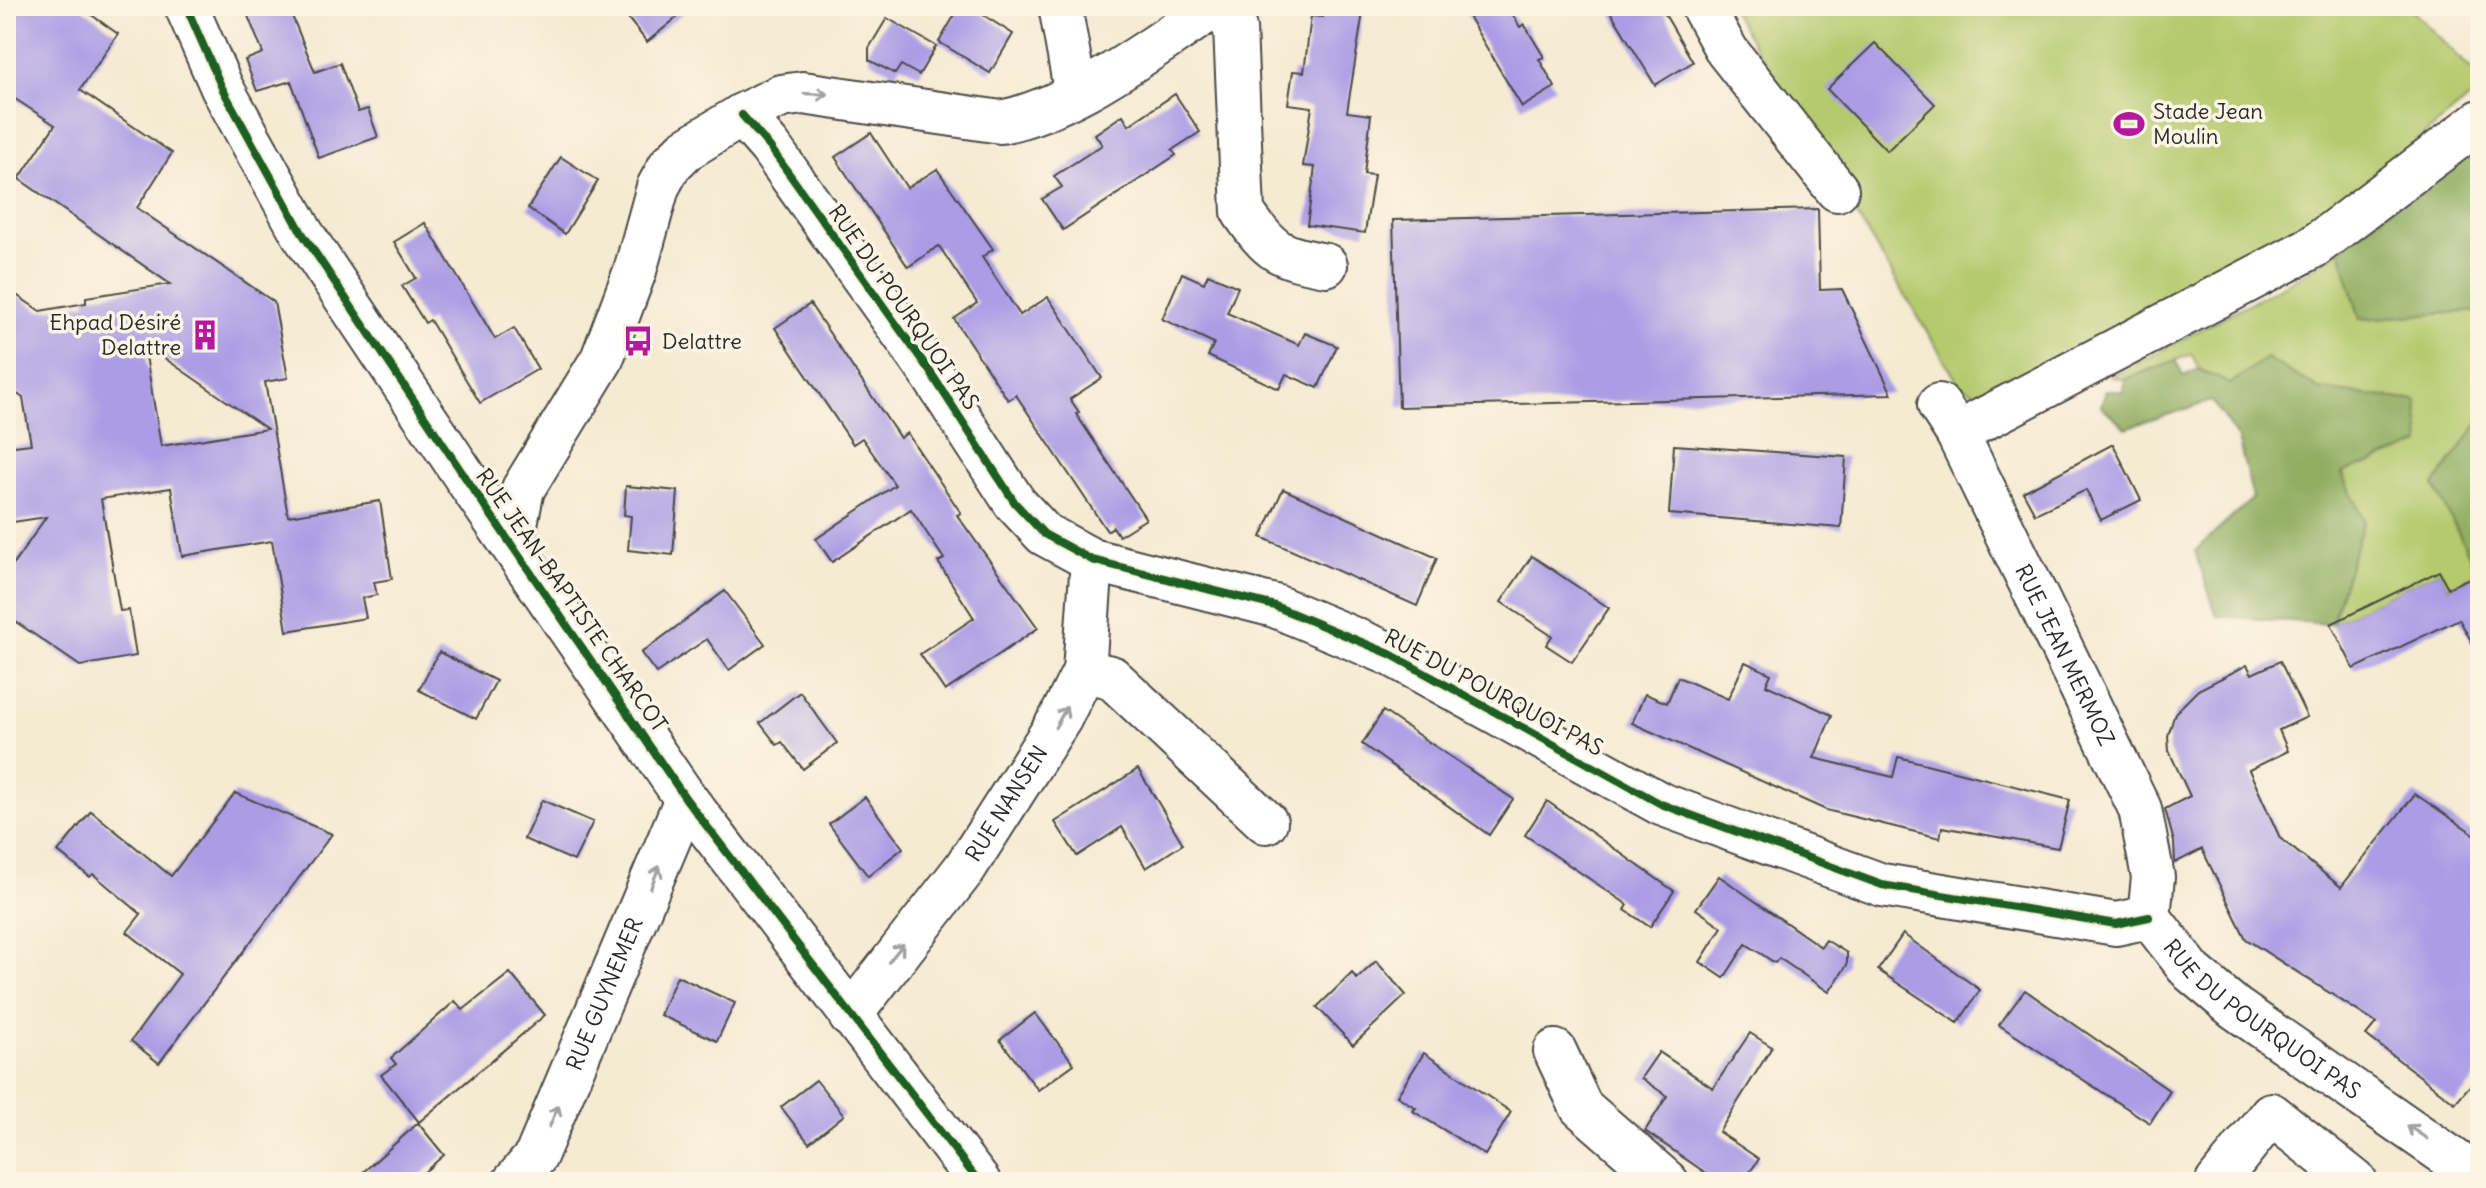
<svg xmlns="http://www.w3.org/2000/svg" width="2486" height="1188" viewBox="0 0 2486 1188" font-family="Delius,sans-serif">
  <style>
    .green { fill: #b5c96d; stroke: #707a4c; stroke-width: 2 }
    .forest { fill: #90ad60; stroke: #5e6c46; stroke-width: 2 }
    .building { fill: #aa9ce5; fill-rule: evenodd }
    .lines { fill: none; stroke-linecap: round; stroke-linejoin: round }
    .minor-casing { stroke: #494844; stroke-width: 46 }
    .minor { stroke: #fff; stroke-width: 42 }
    .cycleway-casing { stroke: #fcf5e5; stroke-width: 13 }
    .cycleway { stroke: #1b5e20; stroke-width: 8 }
    .oneway { stroke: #a0a0a0 }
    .labels { text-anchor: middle; stroke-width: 7; stroke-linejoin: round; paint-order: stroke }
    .poi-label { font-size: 22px; fill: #2b2b2b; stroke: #fcf5e5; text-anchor: start }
    .street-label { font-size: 22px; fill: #2b2b2b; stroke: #fcf5e5 }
  </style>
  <rect width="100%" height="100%" fill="#fcf5e5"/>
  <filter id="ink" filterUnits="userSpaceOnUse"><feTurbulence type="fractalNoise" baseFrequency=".0125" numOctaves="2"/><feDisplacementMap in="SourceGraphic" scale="16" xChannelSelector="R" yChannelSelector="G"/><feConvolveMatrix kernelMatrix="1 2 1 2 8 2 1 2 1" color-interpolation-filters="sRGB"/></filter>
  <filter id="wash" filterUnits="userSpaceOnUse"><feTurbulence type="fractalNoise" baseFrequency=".006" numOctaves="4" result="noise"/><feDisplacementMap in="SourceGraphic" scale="32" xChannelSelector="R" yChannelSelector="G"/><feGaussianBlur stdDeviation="1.8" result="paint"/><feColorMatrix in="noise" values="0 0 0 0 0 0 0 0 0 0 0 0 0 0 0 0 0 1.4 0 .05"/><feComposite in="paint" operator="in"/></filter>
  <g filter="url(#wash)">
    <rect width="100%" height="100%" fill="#f5ead2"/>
    <g class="green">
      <path d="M 1730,6 L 2408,6 L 2480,78 L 2480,90 L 2308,229 L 1983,396 L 1960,386 Z"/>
      <path d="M 2340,250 L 2360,319 L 2480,311 L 2480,421 L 2434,485 L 2479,573 L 2448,588 L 2439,571 L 2331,624 L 2364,520 L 2342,472 L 2421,444 L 2416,401 L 2319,389 L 2266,358 L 2230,384 L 2199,369 L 2192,354 L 2125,379 L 2111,377 L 2297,278 Z"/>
    </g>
    <g class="forest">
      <path d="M 2480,136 L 2480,311 L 2360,319 L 2340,250 Z"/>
      <path d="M 2266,358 L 2319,389 L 2417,401 L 2421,444 L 2342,473 L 2364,520 L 2331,624 L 2217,616 L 2195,551 L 2253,498 L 2238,439 L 2212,401 L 2126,428 L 2101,406 L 2106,390 L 2123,392 L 2125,379 L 2176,361 L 2183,376 L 2199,369 L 2230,384 Z"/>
      <path d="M 2480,421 L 2480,576 L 2434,485 Z"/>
    </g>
    <g id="blocks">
      <g class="building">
        <path d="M 6,6 L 79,6 L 118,34 L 80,90 L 172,153 L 137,208 L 274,302 L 288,378 L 265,382 L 288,516 L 380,501 L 392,579 L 374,582 L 377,595 L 362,598 L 366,618 L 287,631 L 272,541 L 182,556 L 171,488 L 101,499 L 120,611 L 129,610 L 136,656 L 80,666 L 6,615 L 6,575 L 46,517 L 6,523 L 6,447 L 31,444 L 23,398 L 6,386 L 6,288 L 40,311 L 86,303 L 86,297 L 170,284 L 19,179 L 55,125 L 6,93 ZM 144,344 L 267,429 L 161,446 Z"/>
        <path d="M 244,6 L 288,6 L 315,72 L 340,63 L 358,112 L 368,109 L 378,137 L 319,158 L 291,81 L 257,91 L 245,60 L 263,53 Z"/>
        <path d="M 618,6 L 691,6 L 647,42 Z"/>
        <path d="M 960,6 L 969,6 L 1013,34 L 990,73 L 939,42 Z"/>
        <path d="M 1325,6 L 1364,6 L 1347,112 L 1371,115 L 1364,174 L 1374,175 L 1365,233 L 1307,225 L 1315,167 L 1303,166 L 1312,107 L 1288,104 L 1293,71 L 1304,72 L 1311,16 L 1323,17 Z"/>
        <path d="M 1462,6 L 1507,6 L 1520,27 L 1524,24 L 1544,57 L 1539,59 L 1555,87 L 1522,107 Z"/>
        <path d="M 1607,6 L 1660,6 L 1693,62 L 1655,85 Z"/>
        <path d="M 887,18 L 936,46 L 919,75 L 901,65 L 895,74 L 869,60 L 869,48 Z"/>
        <path d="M 1875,43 L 1935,104 L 1887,151 L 1827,89 Z"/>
        <path d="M 1175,94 L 1200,132 L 1172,150 L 1176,155 L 1063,230 L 1042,199 L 1062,187 L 1054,176 L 1102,145 L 1095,134 L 1123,115 L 1129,125 Z"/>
        <path d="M 871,133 L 907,188 L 937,169 L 993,249 L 982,257 L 1020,315 L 1048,297 L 1102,378 L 1070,399 L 1079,412 L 1076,414 L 1146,519 L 1119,536 L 1113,527 L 1107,531 L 1016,395 L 1008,400 L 954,319 L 977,303 L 939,246 L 908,267 L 835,157 Z"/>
        <path d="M 561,157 L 598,181 L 565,234 L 528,208 Z"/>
        <path d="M 1818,209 L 1820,290 L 1842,289 L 1892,394 L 1399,407 L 1393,220 Z"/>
        <path d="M 425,223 L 495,339 L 514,328 L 538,369 L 480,403 L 430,320 L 425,323 L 402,286 L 416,278 L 394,242 Z"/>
        <path d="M 1182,273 L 1204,283 L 1208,274 L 1238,287 L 1227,313 L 1299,345 L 1305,333 L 1337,346 L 1318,388 L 1286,374 L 1279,389 L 1208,356 L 1214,343 L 1162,319 Z"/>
        <path d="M 810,304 L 900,438 L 907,433 L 961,513 L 957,515 L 1038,628 L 945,691 L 920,654 L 974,618 L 938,562 L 944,559 L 911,509 L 832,562 L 816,539 L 895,485 L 862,438 L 853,444 L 775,328 Z"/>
        <path d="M 2113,444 L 2141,500 L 2101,520 L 2086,490 L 2035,514 L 2023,492 Z"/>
        <path d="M 1674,445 L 1846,457 L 1841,528 L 1669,514 Z"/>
        <path d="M 626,486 L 678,491 L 673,555 L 628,550 L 631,516 L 624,515 Z"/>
        <path d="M 1283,489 L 1437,558 L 1417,606 L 1261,537 Z"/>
        <path d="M 1532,556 L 1609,608 L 1572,662 L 1546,645 L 1552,636 L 1501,602 Z"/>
        <path d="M 2439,571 L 2448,588 L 2480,573 L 2480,657 L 2459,619 L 2354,669 L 2331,624 Z"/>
        <path d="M 725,591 L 765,644 L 729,670 L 707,639 L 656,673 L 641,653 Z"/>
        <path d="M 439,652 L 496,681 L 476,719 L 419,690 Z"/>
        <path d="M 2280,661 L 2307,717 L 2279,730 L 2288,751 L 2249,770 L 2280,838 L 2341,887 L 2415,794 L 2480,838 L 2480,1074 L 2455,1103 L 2366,1035 L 2376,1023 L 2246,939 L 2202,849 L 2175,863 L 2174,842 L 2165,809 L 2190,796 L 2169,751 L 2168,736 L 2175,713 L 2198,690 L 2247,665 L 2252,674 Z"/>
        <path d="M 1745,662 L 1771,674 L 1766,685 L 1832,715 L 1814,758 L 1893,777 L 1898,757 L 2070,800 L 2058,848 L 1942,827 L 1940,838 L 1826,810 L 1632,723 L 1645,694 L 1667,703 L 1678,677 L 1728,699 Z"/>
        <path d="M 800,692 L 837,743 L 803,769 L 782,742 L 777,745 L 760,723 Z"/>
        <path d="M 1383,711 L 1513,799 L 1489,835 L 1362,744 Z"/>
        <path d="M 1138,769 L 1183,844 L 1146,868 L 1122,827 L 1077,856 L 1055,822 Z"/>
        <path d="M 235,793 L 332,834 L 159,1063 L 131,1041 L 180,974 L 127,932 L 141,914 L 93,874 L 90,877 L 58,852 L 91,811 L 171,876 Z"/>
        <path d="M 865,797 L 903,848 L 868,876 L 829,824 Z"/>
        <path d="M 542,800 L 593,822 L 574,861 L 524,839 Z"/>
        <path d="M 1547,801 L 1674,891 L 1650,927 L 1625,910 L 1628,905 L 1525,835 Z"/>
        <path d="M 1719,876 L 1821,947 L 1826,940 L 1847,953 L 1847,965 L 1829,992 L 1779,958 L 1775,963 L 1746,944 L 1724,978 L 1700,962 L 1722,927 L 1696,909 Z"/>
        <path d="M 1903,934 L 1980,990 L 1958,1023 L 1878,970 Z"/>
        <path d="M 1376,961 L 1406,995 L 1353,1045 L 1317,1007 L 1352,973 L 1357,979 Z"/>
        <path d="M 510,973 L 545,1015 L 419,1122 L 381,1075 L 396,1064 L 391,1058 L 455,1001 L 463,1010 Z"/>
        <path d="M 677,976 L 735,1003 L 717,1041 L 660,1015 Z"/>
        <path d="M 2025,990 L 2170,1091 L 2150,1123 L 1999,1025 Z"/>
        <path d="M 1035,1013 L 1074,1064 L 1038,1090 L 1000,1040 Z"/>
        <path d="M 1750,1033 L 1772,1047 L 1719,1132 L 1759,1159 L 1743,1182 L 1719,1182 L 1645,1131 L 1667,1096 L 1641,1078 L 1659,1052 L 1713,1088 Z"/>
        <path d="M 1424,1053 L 1511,1112 L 1485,1155 L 1413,1111 L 1416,1108 L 1397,1096 Z"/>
        <path d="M 816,1080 L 844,1115 L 809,1143 L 781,1107 Z"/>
        <path d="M 418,1123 L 444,1155 L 413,1182 L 352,1182 Z"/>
      </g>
    </g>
  </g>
  <g filter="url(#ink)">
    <use href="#blocks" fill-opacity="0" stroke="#494844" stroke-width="2"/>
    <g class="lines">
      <g class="minor-casing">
        <g id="minor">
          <path d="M 186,6 L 222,88 L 302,233 L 469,483 L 686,799 L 979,1182"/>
          <path d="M 1060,6 L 1073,78 L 1080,91"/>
          <path d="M 1221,6 L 1235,28 L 1243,212 C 1271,253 1278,256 1326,265"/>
          <path d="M 1702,6 L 1727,51 L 1837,190"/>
          <path d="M 742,115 L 770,147 L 931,373 L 1015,503 L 1044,534 L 1092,560 L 1275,606 L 1390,654 L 1661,804 L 1882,885 L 2116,924 L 2149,917"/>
          <path id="s1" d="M 1939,405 L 1957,433 L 2140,809 L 2153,877 L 2149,917"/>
          <path d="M 1957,433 L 2313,247 L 2480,121"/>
          <path d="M 512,544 L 523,489 L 602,359 L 635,271 L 658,187 L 670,165 L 685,150 L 742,115 L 781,96 L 803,93 L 1001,122 C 1079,106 1149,48 1216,6"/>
          <path d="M 1084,671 L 1111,677 L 1266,822"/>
          <path id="s2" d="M 2149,917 L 2192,972 L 2235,1008 L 2480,1178"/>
          <path id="s3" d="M 850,1016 L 965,868 L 1060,719 L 1084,671 L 1092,560"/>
          <path d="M 1555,1051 L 1581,1107 L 1667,1182"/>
          <path id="s4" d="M 514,1182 L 536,1156 L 686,799"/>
          <path d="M 2217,1182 L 2271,1114 L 2356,1182"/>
        </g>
      </g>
      <use href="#minor" class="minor"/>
      <g class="cycleway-casing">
        <g id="cycleway">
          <path d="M 186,6 L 222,88 L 302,233 L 469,483 L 686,799 L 979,1182"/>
          <path d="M 742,115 L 770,147 L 931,373 L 1015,503 L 1044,534 L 1092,560 L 1275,606 L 1390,654 L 1661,804 L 1882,885 L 2116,924 L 2149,917"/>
        </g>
      </g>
      <use href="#cycleway" class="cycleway"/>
    </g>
    <defs><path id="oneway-shaft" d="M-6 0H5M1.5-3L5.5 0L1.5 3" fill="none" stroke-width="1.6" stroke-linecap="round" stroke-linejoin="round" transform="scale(2)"/></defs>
    <g class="oneway">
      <use href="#oneway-shaft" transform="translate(816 94) rotate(2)"/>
      <use href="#oneway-shaft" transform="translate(1061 717) rotate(-61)"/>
      <use href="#oneway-shaft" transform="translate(655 877) rotate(-69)"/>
      <use href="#oneway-shaft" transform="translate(896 953) rotate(-51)"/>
      <use href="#oneway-shaft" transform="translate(554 1116) rotate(-67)"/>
      <use href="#oneway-shaft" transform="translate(2417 1132) rotate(-146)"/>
    </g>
  </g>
  <defs>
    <g id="stadium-bare" transform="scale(2.4)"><path d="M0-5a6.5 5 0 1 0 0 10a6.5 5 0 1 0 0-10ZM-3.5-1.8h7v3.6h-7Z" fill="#b5179e" stroke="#fcf5e5" stroke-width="2.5" paint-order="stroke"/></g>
    <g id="building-bare" transform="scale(2.4)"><path d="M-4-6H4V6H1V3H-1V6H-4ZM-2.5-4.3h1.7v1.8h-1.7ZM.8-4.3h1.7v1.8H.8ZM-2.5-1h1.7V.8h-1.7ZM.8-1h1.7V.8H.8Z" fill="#b5179e" stroke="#fcf5e5" stroke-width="2.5" paint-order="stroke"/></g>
    <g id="bus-bare" transform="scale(2.4)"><path d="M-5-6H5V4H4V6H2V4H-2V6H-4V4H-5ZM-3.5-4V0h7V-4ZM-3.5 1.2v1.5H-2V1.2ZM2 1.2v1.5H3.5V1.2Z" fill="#b5179e" stroke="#fcf5e5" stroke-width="2.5" paint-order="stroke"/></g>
  </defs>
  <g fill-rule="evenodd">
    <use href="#stadium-bare" x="2129" y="124"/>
    <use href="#building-bare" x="205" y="335"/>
    <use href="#bus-bare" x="638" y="341"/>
  </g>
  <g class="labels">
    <g class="poi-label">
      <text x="2153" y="119">Stade Jean<tspan x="2153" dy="25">Moulin</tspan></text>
      <text x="181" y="330" text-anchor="end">Ehpad Désiré<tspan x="181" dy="25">Delattre</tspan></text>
      <text x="662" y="349">Delattre</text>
    </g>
    <g class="street-label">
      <text transform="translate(904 307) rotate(55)" y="8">RUE DU POURQUOI PAS</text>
      <text transform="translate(572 600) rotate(55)" y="8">RUE JEAN-BAPTISTE CHARCOT</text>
      <text dy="8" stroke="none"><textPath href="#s1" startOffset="280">RUE JEAN MERMOZ</textPath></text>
      <text transform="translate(1494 692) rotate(28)" y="8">RUE DU POURQUOI PAS</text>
      <text dy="8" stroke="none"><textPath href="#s3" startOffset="264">RUE NANSEN</textPath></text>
      <text dy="8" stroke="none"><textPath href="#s4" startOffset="210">RUE GUYNEMER</textPath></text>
      <text dy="8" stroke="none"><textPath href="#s2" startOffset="154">RUE DU POURQUOI PAS</textPath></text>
    </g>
  </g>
  <rect width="2486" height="1188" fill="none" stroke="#fcf5e5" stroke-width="32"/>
</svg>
